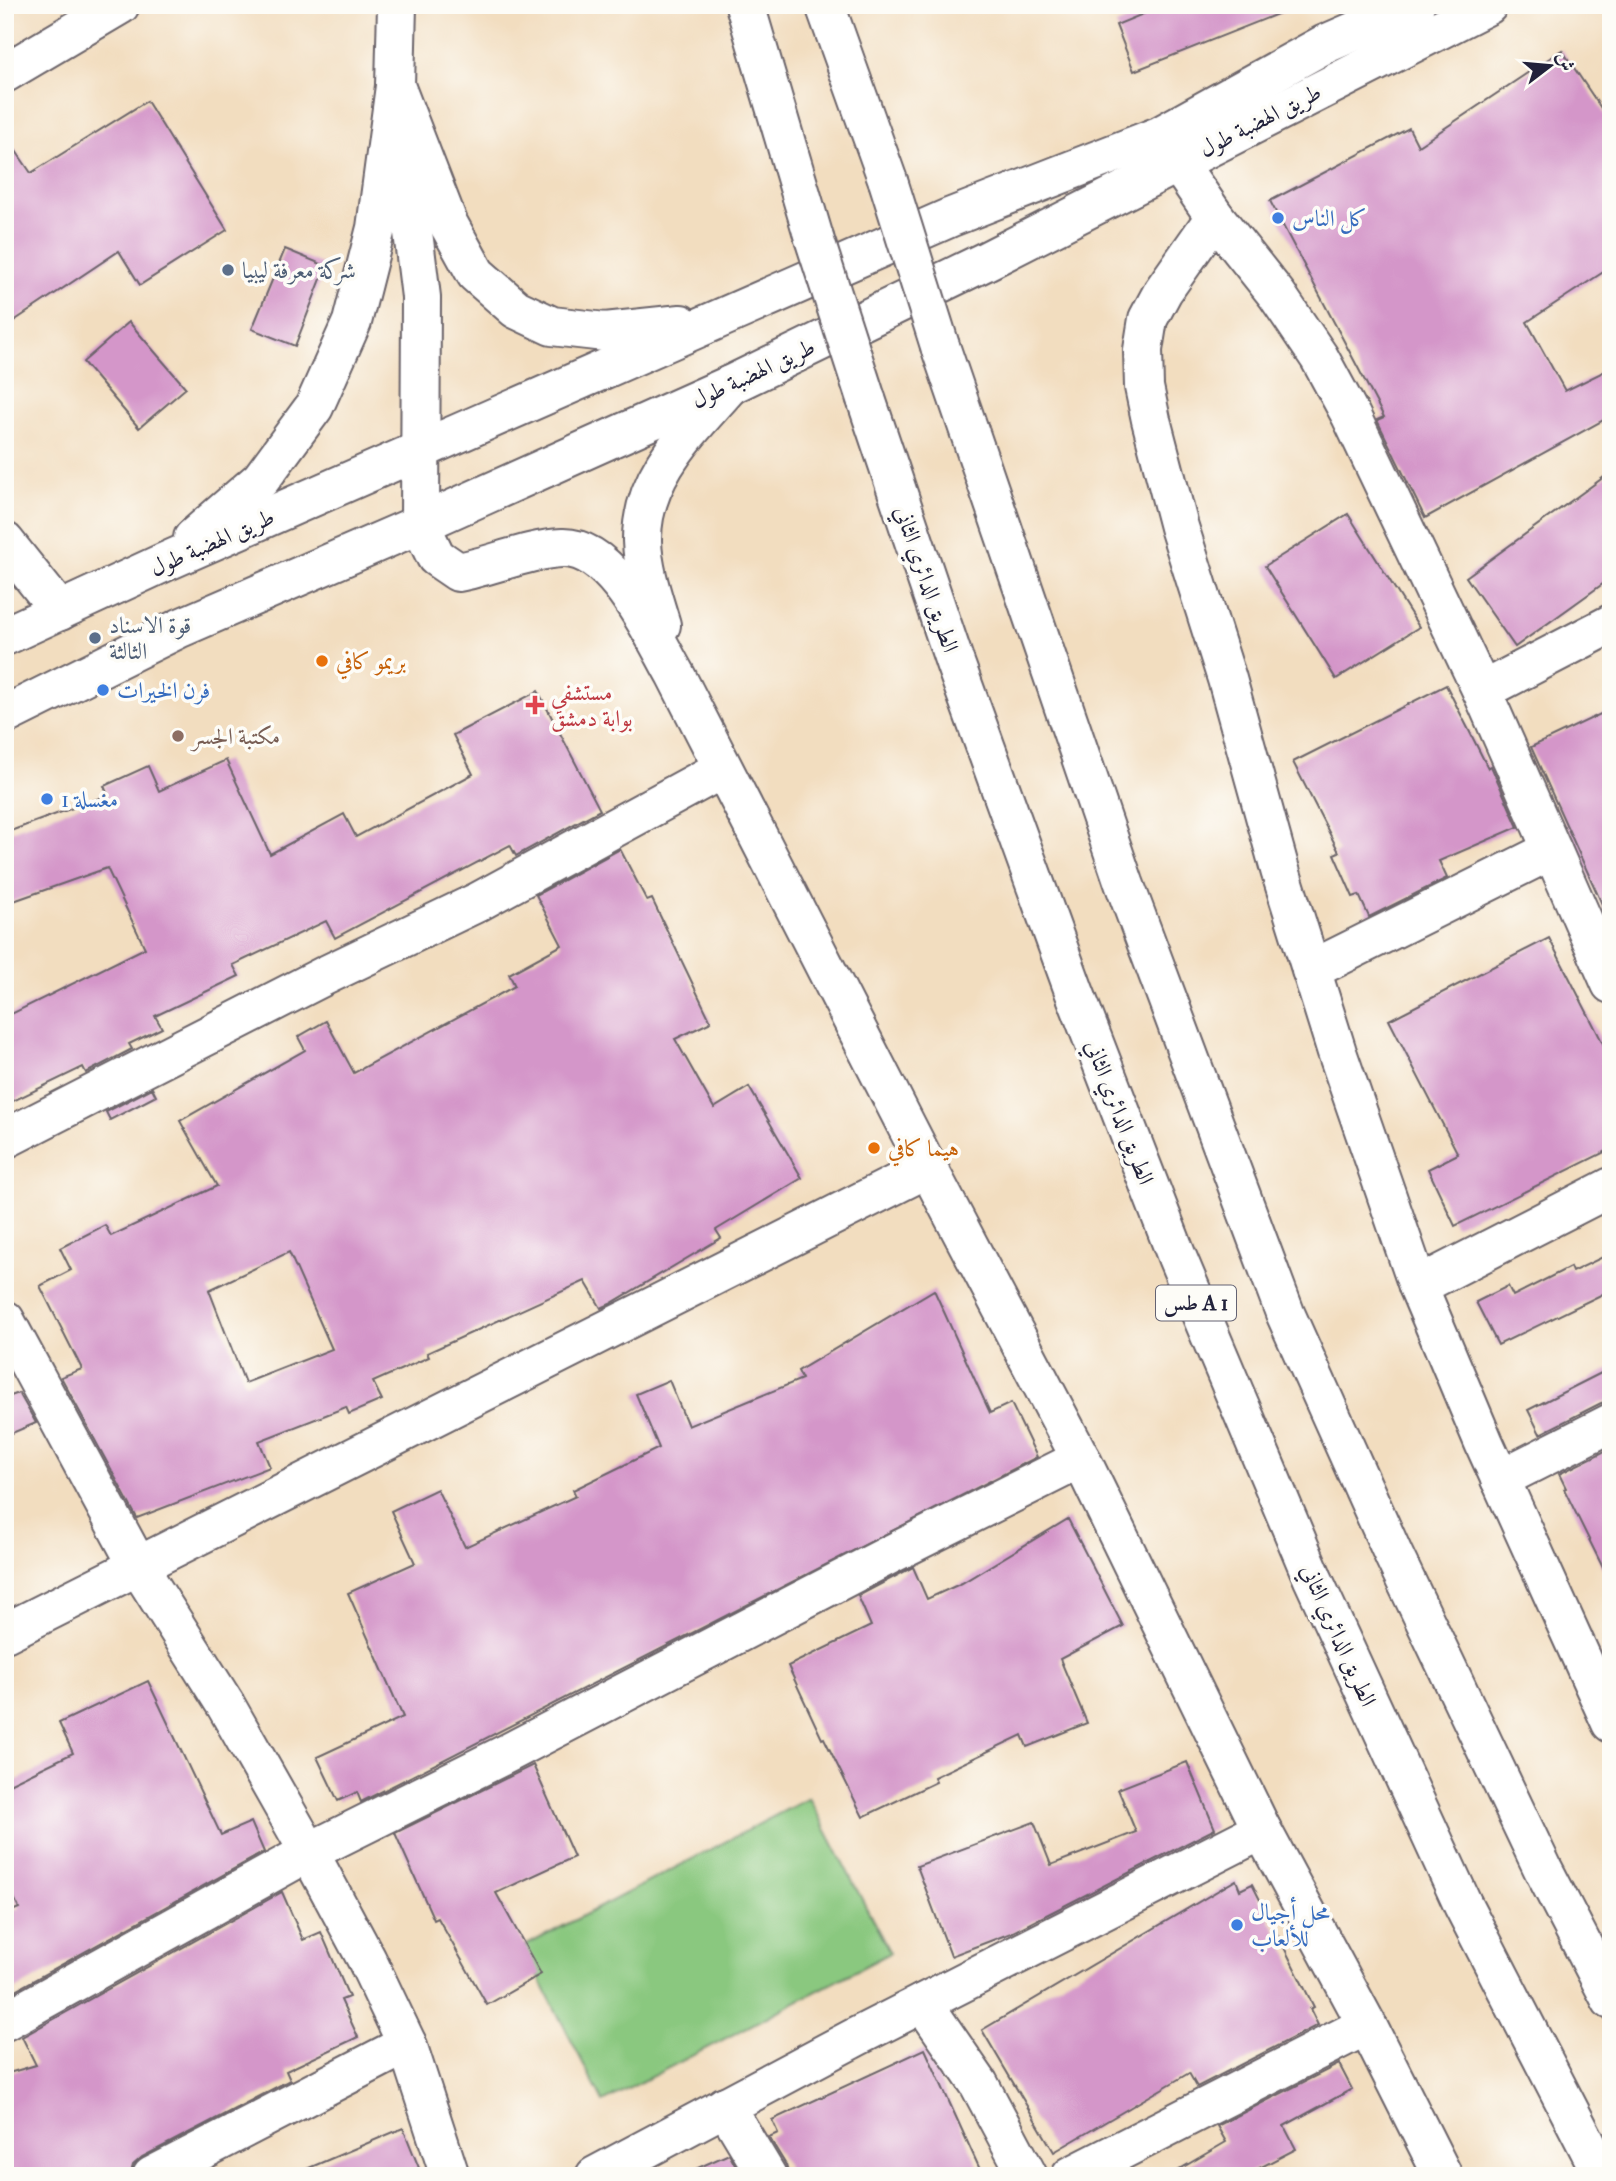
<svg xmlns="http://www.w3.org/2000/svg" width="1616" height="2181" viewBox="0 0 1616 2181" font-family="'IM FELL French Canon',Amiri,serif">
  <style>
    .green { fill: #8ac87f; stroke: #56755d; stroke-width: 2 }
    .building { fill: #d496c9; fill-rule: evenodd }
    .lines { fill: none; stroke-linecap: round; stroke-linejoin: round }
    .street-casing { stroke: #6b6369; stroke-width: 42 }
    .secondary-casing { stroke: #6b6369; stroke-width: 42 }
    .highway-casing { stroke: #6b6369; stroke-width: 42 }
    .street { stroke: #fff; stroke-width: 38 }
    .secondary { stroke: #fff; stroke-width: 38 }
    .highway { stroke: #fff; stroke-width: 38 }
    .highway-bridge-casing { stroke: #6b6369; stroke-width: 42; stroke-linecap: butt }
    .highway-bridge { stroke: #fff; stroke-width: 38 }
    .shop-dot { fill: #3f7fe0; stroke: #fdfcf7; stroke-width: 2.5 }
    .service-dot { fill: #5c6f8a; stroke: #fdfcf7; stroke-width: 2.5 }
    .food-dot { fill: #e8710a; stroke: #fdfcf7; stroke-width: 2.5 }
    .health-dot { fill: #e0444e; stroke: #fdfcf7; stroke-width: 2.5 }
    .education-dot { fill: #8d6e63; stroke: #fdfcf7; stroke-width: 2.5 }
    .labels { text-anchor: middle; stroke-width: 7; stroke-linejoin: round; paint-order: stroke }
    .shield { fill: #fdfcf7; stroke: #646373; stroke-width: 2 }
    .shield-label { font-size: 21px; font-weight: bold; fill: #22223b }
    .street-label { font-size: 23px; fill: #22223b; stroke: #fdfcf7 }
    .shop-label { font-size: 23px; fill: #366cbe; stroke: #fdfcf7; text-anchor: start }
    .service-label { font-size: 23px; fill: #4e5e75; stroke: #fdfcf7; text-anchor: start }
    .food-label { font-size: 23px; fill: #c56008; stroke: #fdfcf7; text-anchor: start }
    .health-label { font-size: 23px; fill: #be3a42; stroke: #fdfcf7; text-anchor: start }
    .education-label { font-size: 23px; fill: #785e54; stroke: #fdfcf7; text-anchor: start }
  </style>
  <rect width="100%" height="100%" fill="#fdfcf7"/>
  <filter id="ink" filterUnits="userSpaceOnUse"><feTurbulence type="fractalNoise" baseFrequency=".0143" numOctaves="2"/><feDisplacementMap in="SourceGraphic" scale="14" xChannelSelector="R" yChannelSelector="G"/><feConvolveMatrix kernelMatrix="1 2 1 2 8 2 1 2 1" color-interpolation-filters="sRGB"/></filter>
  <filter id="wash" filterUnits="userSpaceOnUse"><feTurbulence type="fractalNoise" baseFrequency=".00686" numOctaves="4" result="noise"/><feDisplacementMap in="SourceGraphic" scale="28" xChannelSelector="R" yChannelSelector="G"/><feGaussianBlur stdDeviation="1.57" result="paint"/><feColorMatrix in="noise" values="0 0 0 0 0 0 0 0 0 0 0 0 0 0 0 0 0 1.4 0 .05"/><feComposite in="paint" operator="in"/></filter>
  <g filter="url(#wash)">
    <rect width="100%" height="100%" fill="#f2ddbf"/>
    <path class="green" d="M 809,1798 L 890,1953 L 603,2102 L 523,1947 Z"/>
    <g id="blocks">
      <g class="building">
        <path d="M 1165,5 L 1295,5 L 1295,7 L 1134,71 L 1116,25 Z"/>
        <path d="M 1562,50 L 1611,123 L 1611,267 L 1527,322 L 1565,391 L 1611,368 L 1611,416 L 1425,518 L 1377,420 L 1384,417 L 1270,201 L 1409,128 L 1418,146 Z"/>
        <path d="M 147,101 L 227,230 L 140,285 L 119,251 L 5,327 L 5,135 L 31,173 Z"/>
        <path d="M 285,249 L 326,266 L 295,346 L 252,329 Z"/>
        <path d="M 129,322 L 186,388 L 139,428 L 83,362 Z"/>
        <path d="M 1611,472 L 1611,578 L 1515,647 L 1466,577 Z"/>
        <path d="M 1348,514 L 1419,627 L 1336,679 L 1265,566 Z"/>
        <path d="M 1446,685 L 1488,768 L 1491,766 L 1518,827 L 1439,861 L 1447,878 L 1369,917 L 1359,895 L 1353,897 L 1334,854 L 1339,852 L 1293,762 Z"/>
        <path d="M 538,691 L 600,810 L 516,856 L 510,845 L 335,938 L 326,921 L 233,965 L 239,976 L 155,1016 L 162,1028 L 129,1044 L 132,1049 L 86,1073 L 83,1067 L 5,1105 L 5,1017 L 145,948 L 107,868 L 5,904 L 5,833 L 108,795 L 104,786 L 148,766 L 159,791 L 226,760 L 270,854 L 344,814 L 356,837 L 473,774 L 453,735 Z"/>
        <path d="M 1611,709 L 1611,924 L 1531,747 Z"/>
        <path d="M 620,849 L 647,901 L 652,899 L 711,1022 L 675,1039 L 714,1108 L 749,1087 L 802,1178 L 716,1230 L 721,1238 L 610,1304 L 601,1308 L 585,1281 L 427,1353 L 429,1357 L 373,1382 L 382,1400 L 349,1414 L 346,1407 L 259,1441 L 270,1467 L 137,1518 L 61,1377 L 82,1369 L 40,1286 L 71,1270 L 60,1248 L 105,1225 L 111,1236 L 217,1186 L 180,1121 L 305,1050 L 298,1037 L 326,1021 L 354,1073 L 515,986 L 509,974 L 562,945 L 536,895 ZM 289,1252 L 332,1349 L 245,1383 L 209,1290 Z"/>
        <path d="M 1549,938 L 1611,1059 L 1611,1149 L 1455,1226 L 1428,1169 L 1458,1154 L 1389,1020 Z"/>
        <path d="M 152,1088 L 156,1096 L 110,1120 L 106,1112 Z"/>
        <path d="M 1611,1253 L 1611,1290 L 1498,1345 L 1476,1302 L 1508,1286 L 1513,1296 L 1570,1267 L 1572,1272 Z"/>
        <path d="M 934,1290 L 990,1413 L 1011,1403 L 1037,1457 L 361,1802 L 357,1792 L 338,1801 L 317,1757 L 403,1717 L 348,1593 L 415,1563 L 391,1511 L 437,1489 L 465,1547 L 576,1496 L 573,1490 L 659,1448 L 636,1394 L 669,1380 L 688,1426 L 802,1379 L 798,1371 Z"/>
        <path d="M 1611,1368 L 1611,1401 L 1601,1403 L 1540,1434 L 1528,1410 Z"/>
        <path d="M 19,1393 L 36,1423 L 5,1436 L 5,1398 Z"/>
        <path d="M 1611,1448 L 1611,1584 L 1564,1489 L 1566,1488 L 1559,1474 Z"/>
        <path d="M 1068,1519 L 1123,1626 L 1060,1659 L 1087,1723 L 1027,1747 L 1022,1735 L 934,1777 L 936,1782 L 863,1817 L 824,1738 L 822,1739 L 788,1666 L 871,1626 L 858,1596 L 913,1567 L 927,1599 L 962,1583 Z"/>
        <path d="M 148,1681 L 221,1835 L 251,1822 L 264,1852 L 5,1996 L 5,1914 L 19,1908 L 5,1879 L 5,1786 L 73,1753 L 59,1723 Z"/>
        <path d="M 1187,1762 L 1215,1829 L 1011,1933 L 951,1956 L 917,1866 L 1034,1822 L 1051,1865 L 1136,1832 L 1118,1789 Z"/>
        <path d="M 533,1765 L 574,1857 L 496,1893 L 541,1974 L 487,2005 L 438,1918 L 434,1920 L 395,1833 Z"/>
        <path d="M 1236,1880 L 1240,1890 L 1252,1884 L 1314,2007 L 1310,2009 L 1318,2025 L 1197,2087 L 1189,2073 L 1054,2152 L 982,2030 Z"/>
        <path d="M 282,1892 L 303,1940 L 321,1932 L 349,1997 L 341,2000 L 358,2037 L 286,2071 L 290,2080 L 142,2157 L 133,2165 L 130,2176 L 5,2176 L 5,2074 L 36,2065 L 22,2037 Z"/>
        <path d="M 925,2049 L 983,2176 L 789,2176 L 786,2165 L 769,2137 L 778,2133 L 772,2120 Z"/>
        <path d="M 1339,2064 L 1352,2089 L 1284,2126 L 1296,2149 L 1244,2176 L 1168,2176 L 1226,2142 L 1217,2126 Z"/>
        <path d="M 403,2128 L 419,2168 L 401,2176 L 290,2176 Z"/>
        <path d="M 729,2154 L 741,2176 L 680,2176 Z"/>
      </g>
    </g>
  </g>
  <g filter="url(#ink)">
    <use href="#blocks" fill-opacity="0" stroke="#6b6369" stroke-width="2"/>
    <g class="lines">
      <g class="street-casing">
        <g id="street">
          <path d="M 5,73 L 120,5"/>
          <path d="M 1160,137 L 1215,217 L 1277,295 L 1319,357 L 1351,416 L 1482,691 L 1611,984"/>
          <path d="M 1215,217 L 1163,291 L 1148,319 L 1143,350 L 1144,387 L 1151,420 L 1179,527 L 1227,679 L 1280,870 L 1337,1052 L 1418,1286 L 1484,1443 L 1611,1723"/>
          <path d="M 420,524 L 436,557 L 458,572 C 491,566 530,549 562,548 C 614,546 653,636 675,674 L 928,1168 L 1081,1459 L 1262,1830 L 1367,2025 L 1443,2176"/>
          <path d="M 661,625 C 653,598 643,570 642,541 C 641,476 691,430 730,385"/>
          <path d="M 1482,691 L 1611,624"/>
          <path d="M 1311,970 L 1552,850"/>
          <path d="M 5,1139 L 324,976 L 478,902 L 722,769"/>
          <path d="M 1418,1286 L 1611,1187"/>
          <path d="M 5,1320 L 138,1566 L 225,1704 L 309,1852 L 367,1960 L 407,2044 L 450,2176"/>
          <path d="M 1500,1479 L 1611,1423"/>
          <path d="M 5,1633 L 928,1168"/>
          <path d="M 923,2003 L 979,2084 L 1028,2176"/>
          <path d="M 5,2021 L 309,1852 L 508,1753 L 893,1553 L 1081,1459"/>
          <path d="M 725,2106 L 767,2176"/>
          <path d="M 152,2176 L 407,2044"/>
          <path d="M 595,2176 L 856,2037 L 1262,1830"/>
          <path d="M 1071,2176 L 1367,2025"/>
        </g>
      </g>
      <g class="secondary-casing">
        <g id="secondary">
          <path d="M 397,5 L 395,86 L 421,297 L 420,524"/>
          <path d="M 5,542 L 60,611"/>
        </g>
      </g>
      <g class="highway-casing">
        <g id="highway">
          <path d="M 745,5 L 814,238"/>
          <path d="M 825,5 L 888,181"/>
          <path d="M 396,88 L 449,225 L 476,274 L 516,309 L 552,326 L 605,332 L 681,324"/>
          <path d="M 940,346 L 1124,883 L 1285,1313 L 1394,1556 L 1543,1869 L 1611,2000"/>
          <path d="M 866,399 L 955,663 L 1074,991 L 1177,1257 L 1313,1579 L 1463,1905 L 1603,2176"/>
          <path d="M 193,538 L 261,479 L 314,407 L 352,322 L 376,228 L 395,86"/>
          <path d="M 5,636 L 165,562 L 949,218 L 1159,136 L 1323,45 L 1415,5"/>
          <path d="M 5,715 L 180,628 L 420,524 L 730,385 L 984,262 L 1488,5"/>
        </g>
      </g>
      <use href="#street" class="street"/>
      <use href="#secondary" class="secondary"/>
      <use href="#highway" class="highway"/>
      <g class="highway-bridge-casing">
        <g id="highway-bridge">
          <path d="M 888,181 L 940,346"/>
          <path d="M 814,238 L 866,399"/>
        </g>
      </g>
      <use href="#highway-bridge" class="highway-bridge"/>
    </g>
  </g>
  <g class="shop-dot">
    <circle cx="1278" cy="218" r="7"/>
    <circle cx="103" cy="690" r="7"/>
    <circle cx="47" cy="799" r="7"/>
    <circle cx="1237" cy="1925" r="7"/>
  </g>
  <g class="service-dot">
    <circle cx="228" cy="270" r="7"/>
    <circle cx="95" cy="638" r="7"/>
  </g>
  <g class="food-dot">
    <circle cx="322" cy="661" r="7"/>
    <circle cx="874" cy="1148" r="7"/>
  </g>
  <path class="health-dot" d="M531.5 694.5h7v7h7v7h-7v7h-7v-7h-7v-7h7z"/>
  <circle class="education-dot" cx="178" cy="736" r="7"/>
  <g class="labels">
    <rect class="shield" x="1156" y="1285.5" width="80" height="35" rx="5"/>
    <g class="shield-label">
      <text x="1196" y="1310">طس A 1</text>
    </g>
    <g class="street-label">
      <text transform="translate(1260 120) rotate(-27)" y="8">طريق الهضبة طول</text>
      <text transform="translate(753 373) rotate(-25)" y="8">طريق الهضبة طول</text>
      <text transform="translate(212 542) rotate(-24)" y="8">طريق الهضبة طول</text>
      <text transform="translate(927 579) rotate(71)" y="8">الطريق الدائري الثاني</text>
      <text transform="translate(1120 1112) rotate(69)" y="8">الطريق الدائري الثاني</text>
      <text transform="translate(1339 1635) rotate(66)" y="8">الطريق الدائري الثاني</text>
    </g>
    <g class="shop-label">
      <text x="1292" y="226">كل الناس</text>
      <text x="117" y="698">فرن الخيرات</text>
      <text x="61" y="807">مغسلة 1</text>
      <text x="1251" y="1920">محل أجيال<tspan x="1251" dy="26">للألعاب</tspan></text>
    </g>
    <g class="service-label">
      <text x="242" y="278">شركة معرفة ليبيا</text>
      <text x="109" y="633">قوة الاسناد<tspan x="109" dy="26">الثالثة</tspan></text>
    </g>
    <g class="food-label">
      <text x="336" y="669">بريمو كافي</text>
      <text x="888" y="1156">هيما كافي</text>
    </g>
    <g class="health-label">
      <text x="551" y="700">مستشفي<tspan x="551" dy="26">بوابة دمشق</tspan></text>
    </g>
    <g class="education-label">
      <text x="192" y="744">مكتبة الجسر</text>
    </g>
  </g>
  <rect width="1616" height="2181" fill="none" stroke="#fdfcf7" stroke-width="28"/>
  <g transform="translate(1550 66) rotate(74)" stroke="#fdfcf7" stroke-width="5" paint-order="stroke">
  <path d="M0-5L12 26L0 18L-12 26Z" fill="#22223b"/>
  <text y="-10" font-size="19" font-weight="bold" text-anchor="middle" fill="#22223b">ش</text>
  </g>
</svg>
